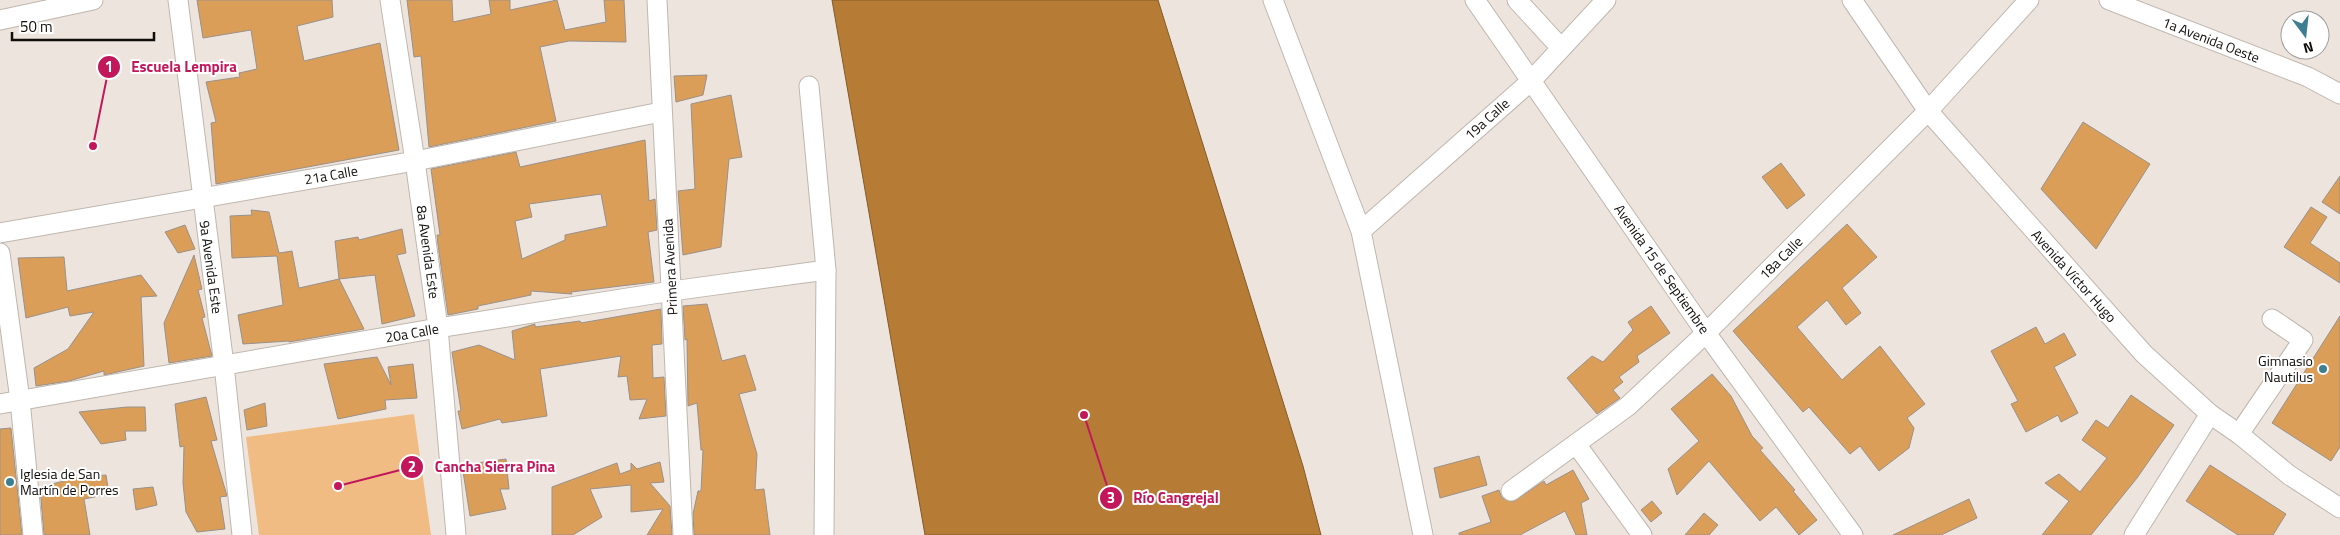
<svg xmlns="http://www.w3.org/2000/svg" width="2340" height="535" viewBox="0 0 2340 535" font-family="'Titillium Web',sans-serif">
  <style>
    .green { fill: #f0bc83 }
    .water { fill: #b67c35; stroke: #845a28 }
    .building { fill: #da9e59; stroke: #99918a; fill-rule: evenodd }
    .lines { fill: none; stroke-linecap: round; stroke-linejoin: round }
    .minor-casing { stroke: #bfb7af; stroke-width: 21 }
    .minor { stroke: #fff; stroke-width: 19 }
    .poi-dot { fill: #3d7e90; stroke: #fff; stroke-width: 2 }
    .labels { text-anchor: middle; stroke-width: 4; stroke-linejoin: round; paint-order: stroke }
    .street-label { font-size: 14px; fill: #0f0c09; stroke: #fff }
    .poi-label { font-size: 14px; fill: #0f0c09; stroke: #fff; text-anchor: end }
    .leader { fill: none; stroke: #c2185b; stroke-width: 2 }
    .callout-dot { fill: #c2185b; stroke: #fff; stroke-width: 2 }
    .mark-label { font-size: 15px; text-anchor: middle; font-weight: bold; fill: #fff }
    .callout-label { font-size: 15px; text-anchor: middle; font-weight: bold; fill: #c2185b; stroke: #fff; stroke-width: 4; stroke-linejoin: round; paint-order: stroke }
  </style>
  <rect width="100%" height="100%" fill="#ede5dd"/>
  <path class="green" d="M 414,414 L 431,535 L 259,535 L 246,437 Z"/>
  <path class="water" d="M 832,0 L 1158,0 L 1303,466 L 1321,535 L 925,535 Z"/>
  <g class="building">
    <path d="M 197,0 L 332,0 L 333,17 L 297,26 L 304,61 L 380,43 L 399,150 L 216,184 L 211,123 L 216,122 L 206,82 L 240,77 L 239,73 L 257,69 L 251,30 L 203,38 Z"/>
    <path d="M 407,0 L 452,0 L 453,22 L 491,14 L 489,0 L 510,0 L 510,10 L 557,0 L 565,30 L 606,22 L 604,0 L 624,0 L 626,42 L 569,41 L 540,47 L 556,121 L 429,147 L 421,56 L 414,57 Z"/>
    <path d="M 707,75 L 703,95 L 676,102 L 674,76 Z"/>
    <path d="M 731,95 L 742,157 L 729,159 L 721,247 L 683,255 L 678,191 L 695,189 L 691,104 Z"/>
    <path d="M 2083,122 L 2150,164 L 2096,249 L 2041,189 Z"/>
    <path d="M 645,140 L 649,201 L 655,199 L 657,230 L 648,232 L 654,282 L 571,292 L 572,294 L 531,291 L 531,295 L 478,306 L 478,309 L 448,315 L 438,245 L 437,235 L 440,235 L 431,169 L 516,152 L 520,167 ZM 601,194 L 607,226 L 565,235 L 565,240 L 522,259 L 515,221 L 532,217 L 529,204 Z"/>
    <path d="M 1781,163 L 1805,195 L 1787,209 L 1762,177 Z"/>
    <path d="M 2340,176 L 2340,214 L 2322,202 Z"/>
    <path d="M 2311,207 L 2327,217 L 2310,243 L 2340,263 L 2340,283 L 2284,247 Z"/>
    <path d="M 251,210 L 269,212 L 279,253 L 292,251 L 299,288 L 339,279 L 364,329 L 289,342 L 289,341 L 243,344 L 238,315 L 283,305 L 277,256 L 232,258 L 230,216 L 252,215 Z"/>
    <path d="M 1847,224 L 1877,257 L 1842,288 L 1861,313 L 1846,325 L 1827,300 L 1797,327 L 1842,380 L 1880,346 L 1925,404 L 1907,418 L 1914,428 L 1909,448 L 1879,471 L 1860,446 L 1850,454 L 1809,407 L 1803,412 L 1733,331 Z"/>
    <path d="M 185,225 L 195,249 L 178,253 L 165,232 Z"/>
    <path d="M 402,229 L 406,253 L 397,255 L 415,316 L 382,324 L 375,275 L 339,279 L 335,241 L 358,237 L 359,240 Z"/>
    <path d="M 194,255 L 202,289 L 198,290 L 205,317 L 202,318 L 212,356 L 169,363 L 164,323 Z"/>
    <path d="M 64,257 L 67,291 L 141,275 L 157,296 L 141,297 L 144,366 L 104,375 L 104,371 L 69,381 L 36,386 L 34,368 L 68,349 L 94,312 L 70,316 L 68,307 L 26,318 L 18,258 Z"/>
    <path d="M 707,304 L 722,361 L 745,355 L 756,390 L 739,394 L 757,454 L 755,490 L 764,489 L 770,535 L 694,535 L 693,514 L 698,491 L 701,491 L 703,450 L 701,450 L 697,403 L 688,406 L 687,339 L 685,340 L 683,306 Z"/>
    <path d="M 1651,306 L 1670,333 L 1637,356 L 1639,362 L 1619,377 L 1623,382 L 1613,390 L 1620,398 L 1597,414 L 1567,378 L 1592,356 L 1603,362 L 1633,330 L 1628,322 Z"/>
    <path d="M 661,309 L 662,344 L 652,345 L 653,378 L 664,377 L 666,416 L 639,419 L 647,399 L 630,400 L 627,376 L 618,377 L 621,356 L 540,369 L 547,416 L 502,423 L 500,419 L 462,429 L 458,411 L 461,411 L 452,352 L 479,345 L 515,360 L 512,331 L 535,324 L 535,327 L 580,321 L 581,323 Z"/>
    <path d="M 2340,316 L 2340,447 L 2331,461 L 2272,423 Z"/>
    <path d="M 2036,327 L 2045,344 L 2064,333 L 2076,355 L 2054,367 L 2078,413 L 2061,422 L 2058,415 L 2026,432 L 2011,404 L 2018,401 L 1991,351 Z"/>
    <path d="M 377,357 L 391,385 L 388,367 L 413,364 L 417,398 L 385,400 L 386,409 L 338,419 L 324,364 Z"/>
    <path d="M 1712,374 L 1731,396 L 1752,436 L 1763,448 L 1760,450 L 1795,490 L 1793,491 L 1817,520 L 1799,535 L 1776,507 L 1760,521 L 1709,461 L 1677,495 L 1668,469 L 1699,441 L 1671,409 Z"/>
    <path d="M 2131,395 L 2174,425 L 2137,478 L 2091,535 L 2042,535 L 2069,501 L 2045,483 L 2059,474 L 2080,492 L 2107,458 L 2082,440 L 2096,420 L 2108,428 Z"/>
    <path d="M 206,397 L 217,440 L 211,441 L 227,496 L 220,497 L 225,529 L 197,532 L 186,512 L 183,483 L 184,446 L 180,447 L 175,404 Z"/>
    <path d="M 265,403 L 267,426 L 247,430 L 244,410 Z"/>
    <path d="M 127,407 L 145,407 L 146,431 L 125,431 L 126,440 L 101,444 L 79,412 Z"/>
    <path d="M 11,428 L 22,535 L 0,535 L 0,429 Z"/>
    <path d="M 1479,456 L 1487,485 L 1440,498 L 1434,468 Z"/>
    <path d="M 506,459 L 509,489 L 500,489 L 506,509 L 470,516 L 462,465 Z"/>
    <path d="M 660,462 L 664,482 L 650,483 L 670,506 L 672,535 L 647,535 L 663,509 L 631,512 L 631,485 L 590,489 L 602,517 L 573,535 L 552,535 L 552,487 L 617,463 L 620,474 L 631,470 L 631,463 L 637,469 Z"/>
    <path d="M 2210,465 L 2286,514 L 2273,535 L 2238,535 L 2186,501 Z"/>
    <path d="M 1573,470 L 1589,499 L 1581,503 L 1587,535 L 1576,535 L 1565,511 L 1520,535 L 1459,535 L 1459,533 L 1491,522 L 1482,496 L 1499,490 L 1502,498 L 1513,502 L 1544,481 L 1546,485 Z"/>
    <path d="M 106,475 L 109,494 L 84,499 L 90,535 L 44,535 L 40,487 L 80,477 Z"/>
    <path d="M 153,487 L 157,505 L 136,510 L 133,489 Z"/>
    <path d="M 1969,499 L 1977,518 L 1941,535 L 1893,535 Z"/>
    <path d="M 1652,501 L 1662,513 L 1651,522 L 1641,510 Z"/>
    <path d="M 1704,513 L 1718,525 L 1709,535 L 1685,535 Z"/>
  </g>
  <g class="lines">
    <g class="minor-casing">
      <g id="minor">
        <path d="M 178,0 L 224,365 L 242,535"/>
        <path d="M 390,0 L 415,161 L 438,328 L 456,535"/>
        <path d="M 657,0 L 683,535"/>
        <path d="M 1273,0 L 1361,231 L 1423,535"/>
        <path d="M 1475,0 L 1706,333 L 1853,535"/>
        <path d="M 1517,0 L 1561,48"/>
        <path d="M 1852,0 L 1928,111 L 2144,354 L 2210,414 L 2239,434 L 2289,475 L 2340,508"/>
        <path d="M 2109,0 L 2308,77 L 2340,94"/>
        <path d="M 0,20 L 93,0"/>
        <path d="M 809,86 L 826,270 L 824,535"/>
        <path d="M 1361,231 L 1531,81 L 1606,0"/>
        <path d="M 0,233 L 415,161 L 661,112"/>
        <path d="M 0,253 L 20,400 L 33,535"/>
        <path d="M 0,404 L 438,328 L 672,291 L 826,270"/>
        <path d="M 2239,434 L 2303,340 L 2272,319"/>
        <path d="M 1576,444 L 1642,535"/>
        <path d="M 1511,491 L 1628,406 L 1706,333 L 1928,111 L 2029,0"/>
        <path d="M 2134,535 L 2210,414"/>
      </g>
    </g>
    <use href="#minor" class="minor"/>
  </g>
  <g class="poi-dot">
    <circle cx="2323" cy="369" r="5"/>
    <circle cx="10" cy="482" r="5"/>
  </g>
  <g class="labels">
    <g class="street-label">
      <text transform="translate(2211 40) rotate(21)" y="5">1a Avenida Oeste</text>
      <text transform="translate(1487 119) rotate(-42)" y="5">19a Calle</text>
      <text transform="translate(331 175) rotate(-10)" y="5">21a Calle</text>
      <text transform="translate(428 252) rotate(82)" y="5">8a Avenida Este</text>
      <text transform="translate(1781 258) rotate(-45)" y="5">18a Calle</text>
      <text transform="translate(211 267) rotate(82)" y="5">9a Avenida Este</text>
      <text transform="translate(670 267) rotate(-93)" y="5">Primera Avenida</text>
      <text transform="translate(1662 269) rotate(55)" y="5">Avenida 15 de Septiembre</text>
      <text transform="translate(2074 276) rotate(48)" y="5">Avenida Víctor Hugo</text>
      <text transform="translate(412 333) rotate(-10)" y="5">20a Calle</text>
    </g>
    <g class="poi-label">
      <text x="2313" y="366">Gimnasio<tspan x="2313" dy="16">Nautilus</tspan></text>
      <text x="20" y="479" text-anchor="start">Iglesia de San<tspan x="20" dy="16">Martín de Porres</tspan></text>
    </g>
  </g>
  <path class="leader" d="M93 146L109 67M338 486L412 467M1084 415L1111 498"/>
  <g class="callout-dot">
    <circle cx="93" cy="146" r="5"/>
    <circle cx="338" cy="486" r="5"/>
    <circle cx="1084" cy="415" r="5"/>
    <circle cx="109" cy="67" r="12"/>
    <circle cx="412" cy="467" r="12"/>
    <circle cx="1111" cy="498" r="12"/>
  </g>
  <g class="mark-label">
    <text x="109" y="72">1</text>
    <text x="412" y="472">2</text>
    <text x="1111" y="503">3</text>
  </g>
  <g class="callout-label">
    <text x="184" y="72">Escuela Lempira</text>
    <text x="495" y="472">Cancha Sierra Pina</text>
    <text x="1176" y="503">Río Cangrejal</text>
  </g>
  <g transform="translate(2305 35) rotate(165)"><circle r="24" fill="#ffffff" stroke="#9f9e9d"/>
  <path d="M0-4L9 19L0 12L-9 19Z" fill="#3d7e90"/>
  <text y="-8" font-size="14" font-weight="bold" text-anchor="middle" fill="#0f0c09">N</text>
  </g>
  <path d="M12 32v8h142v-8" fill="none" stroke="#0f0c09" stroke-width="2.5"/>
  <text x="20" y="32" font-size="15" fill="#0f0c09" stroke="#ffffff" stroke-width="4" paint-order="stroke">50 m</text>
</svg>
